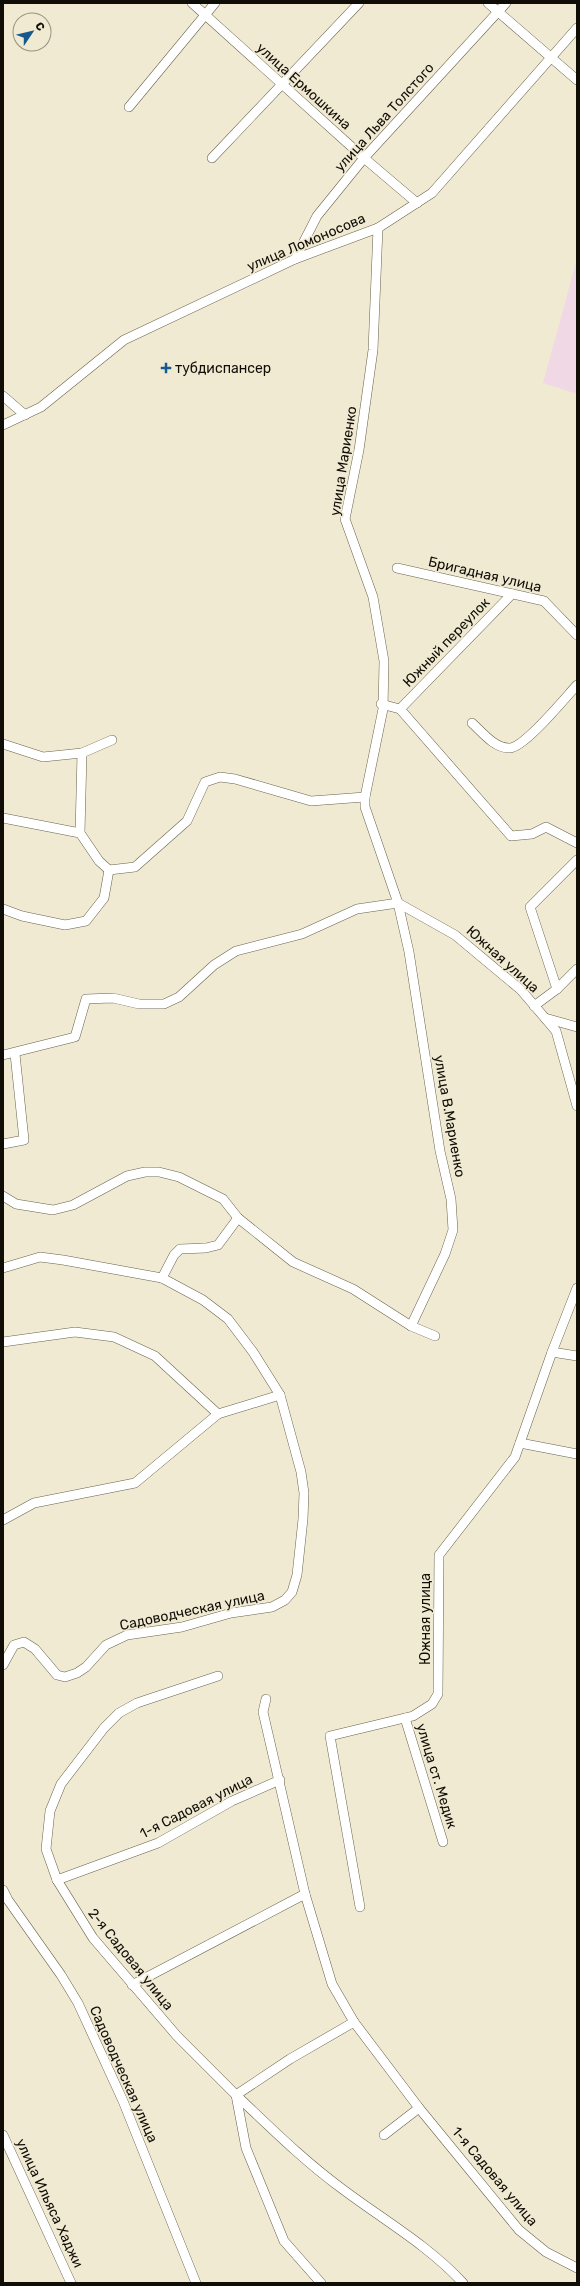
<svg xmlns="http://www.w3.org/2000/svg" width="580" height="2286" viewBox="0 0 580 2286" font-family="Rubik,sans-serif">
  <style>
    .medical { fill: #f0d9e4 }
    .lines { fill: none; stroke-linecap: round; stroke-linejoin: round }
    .street-casing { stroke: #68624d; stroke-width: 10 }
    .street { stroke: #fff; stroke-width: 9 }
    .poi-dot { fill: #17598e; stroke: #f1ead3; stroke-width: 1.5 }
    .labels { text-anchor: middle; stroke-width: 3.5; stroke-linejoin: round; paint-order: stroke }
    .street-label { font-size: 14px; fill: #100d06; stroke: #f1ead3 }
    .poi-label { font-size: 14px; fill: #100d06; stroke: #f1ead3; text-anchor: start }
  </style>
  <rect width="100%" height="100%" fill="#f1ead3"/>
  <path class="medical" d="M 577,259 L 577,394 L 543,383 Z"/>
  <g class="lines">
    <g class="street-casing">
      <g id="street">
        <path d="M 192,3 L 364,158 L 417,203"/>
        <path d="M 488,3 L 577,80"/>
        <path d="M 129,107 L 215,3"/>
        <path d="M 212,158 L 359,3"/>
        <path d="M 378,228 L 373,350 L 359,450 L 345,519 L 373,597 L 384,661 L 383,709 L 365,797 L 365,807 L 398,903 L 409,952 L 440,1151 L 451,1199 L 453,1230 L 445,1254 L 411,1326"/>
        <path d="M 295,259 L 317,216 L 364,158 L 506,3"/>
        <path d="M 3,396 L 25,415"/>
        <path d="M 3,425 L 41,407 L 124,340 L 295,259 L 378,228 L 432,193 L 577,28"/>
        <path d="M 397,568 L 544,601 L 577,635"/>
        <path d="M 381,704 L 400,709 L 511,836 L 532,834 L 546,827 L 577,843"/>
        <path d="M 400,709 L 512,594"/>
        <path d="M 472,723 C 482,732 495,749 510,748 C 525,747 565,698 577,685"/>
        <path d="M 3,744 L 43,757 L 82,753 L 112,740"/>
        <path d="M 82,753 L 80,833 L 99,861 L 109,870"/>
        <path d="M 3,818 L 80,833"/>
        <path d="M 109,870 L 135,867 L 187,821 L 205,782 L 220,777 L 235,779 L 311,801 L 365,797"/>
        <path d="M 398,903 L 455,935 L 521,990 L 556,1031 L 577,1106"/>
        <path d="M 3,909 L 22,916 L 65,925 L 86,921 L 104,898 L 109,870"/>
        <path d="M 557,989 L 530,907 L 577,860"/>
        <path d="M 534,1006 L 557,989 L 577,969"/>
        <path d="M 545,1018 L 577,1027"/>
        <path d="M 3,1055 L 75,1037 L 86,999 L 113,998 L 139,1004 L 164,1004 L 179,997 L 214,965 L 236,951 L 302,934 L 357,909 L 398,903"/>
        <path d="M 3,1144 L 24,1140 L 15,1054"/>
        <path d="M 3,1196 L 16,1204 L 53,1210 L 73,1205 L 127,1176 L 145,1172 L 159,1172 L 179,1177 L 223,1199 L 238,1218 L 293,1262 L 353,1289 L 411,1326 L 435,1336"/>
        <path d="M 3,1268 L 40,1257 L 63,1260 L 162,1278 L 203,1300 L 228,1319 L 253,1352 L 280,1395 L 301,1472 L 304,1493 L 303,1519 L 297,1575 L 292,1592 L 285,1600 L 272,1607 L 231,1613 L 182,1627 L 127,1635 L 106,1645 L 86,1667 L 77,1673 L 65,1677 L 57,1675 L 35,1649 L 24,1642 L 14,1645 L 3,1665"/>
        <path d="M 162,1278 L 174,1255 L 180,1249 L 206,1248 L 218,1245 L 238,1218"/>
        <path d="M 3,1342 L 75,1332 L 114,1337 L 155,1356 L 218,1414 L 280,1395"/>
        <path d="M 552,1352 L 577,1356"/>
        <path d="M 520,1443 L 577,1454"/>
        <path d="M 3,1520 L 34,1503 L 135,1483 L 218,1414"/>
        <path d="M 218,1676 L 137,1703 L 119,1713 L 104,1728 L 61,1784 L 50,1811 L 46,1849 L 57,1880 L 93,1938 L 177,2036 L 236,2095 L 246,2148 L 284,2241 L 321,2283"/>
        <path d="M 266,1699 L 263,1712 L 305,1894 L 332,1984 L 354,2022 L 419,2108 L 519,2230 L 546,2252 L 577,2268"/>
        <path d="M 405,1718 L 443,1842"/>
        <path d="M 57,1880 L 158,1843 L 232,1801 L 280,1780"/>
        <path d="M 3,1890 L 8,1900 L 61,1975 L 78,2003 L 123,2101 L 196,2283"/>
        <path d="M 360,1907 L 330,1736 L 413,1716 L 432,1704 L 438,1694 L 439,1555 L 515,1457 L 552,1352 L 577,1288"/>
        <path d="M 132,1985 L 305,1894"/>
        <path d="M 354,2022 L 290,2059 L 236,2095 C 270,2127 303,2160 341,2188 C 382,2219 428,2245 463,2283"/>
        <path d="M 3,2135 L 71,2283"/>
        <path d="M 384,2135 L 419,2108"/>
      </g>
    </g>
    <use href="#street" class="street"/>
  </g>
  <path class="poi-dot" d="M164 362h4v4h4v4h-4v4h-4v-4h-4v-4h4z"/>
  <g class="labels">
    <g class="street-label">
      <text transform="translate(304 86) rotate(42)" y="5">улица Ермошкина</text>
      <text transform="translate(384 117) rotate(-48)" y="5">улица Льва Толстого</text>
      <text transform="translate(306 242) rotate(-23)" y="5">улица Ломоносова</text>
      <text transform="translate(343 461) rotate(-81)" y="5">улица Мариенко</text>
      <text transform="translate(485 574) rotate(13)" y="5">Бригадная улица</text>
      <text transform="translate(446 642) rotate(-46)" y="5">Южный переулок</text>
      <text transform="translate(503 959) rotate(42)" y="5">Южная улица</text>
      <text transform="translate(450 1116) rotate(80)" y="5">улица В.Мариенко</text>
      <text transform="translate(192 1610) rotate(-12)" y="5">Садоводческая улица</text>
      <text transform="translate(425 1619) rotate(-90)" y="5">Южная улица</text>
      <text transform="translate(437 1776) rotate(73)" y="5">улица ст. Медик</text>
      <text transform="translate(196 1806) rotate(-27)" y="5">1-я Садовая улица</text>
      <text transform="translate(131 1959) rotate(51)" y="5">2-я Садовая улица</text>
      <text transform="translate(124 2074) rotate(66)" y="5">Садоводческая улица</text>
      <text transform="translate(495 2176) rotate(50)" y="5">1-я Садовая улица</text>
      <text transform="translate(50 2203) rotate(65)" y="5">улица Ильяса Хаджи</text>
    </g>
    <g class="poi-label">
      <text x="175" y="373">тубдиспансер</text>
    </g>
  </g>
  <rect width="580" height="2286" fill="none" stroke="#100d06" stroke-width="8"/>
  <g transform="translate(32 32) rotate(55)"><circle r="19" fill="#f1ead3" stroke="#979281"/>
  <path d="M0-3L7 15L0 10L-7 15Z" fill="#17598e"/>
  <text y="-6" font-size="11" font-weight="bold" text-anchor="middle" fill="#100d06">С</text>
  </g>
</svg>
